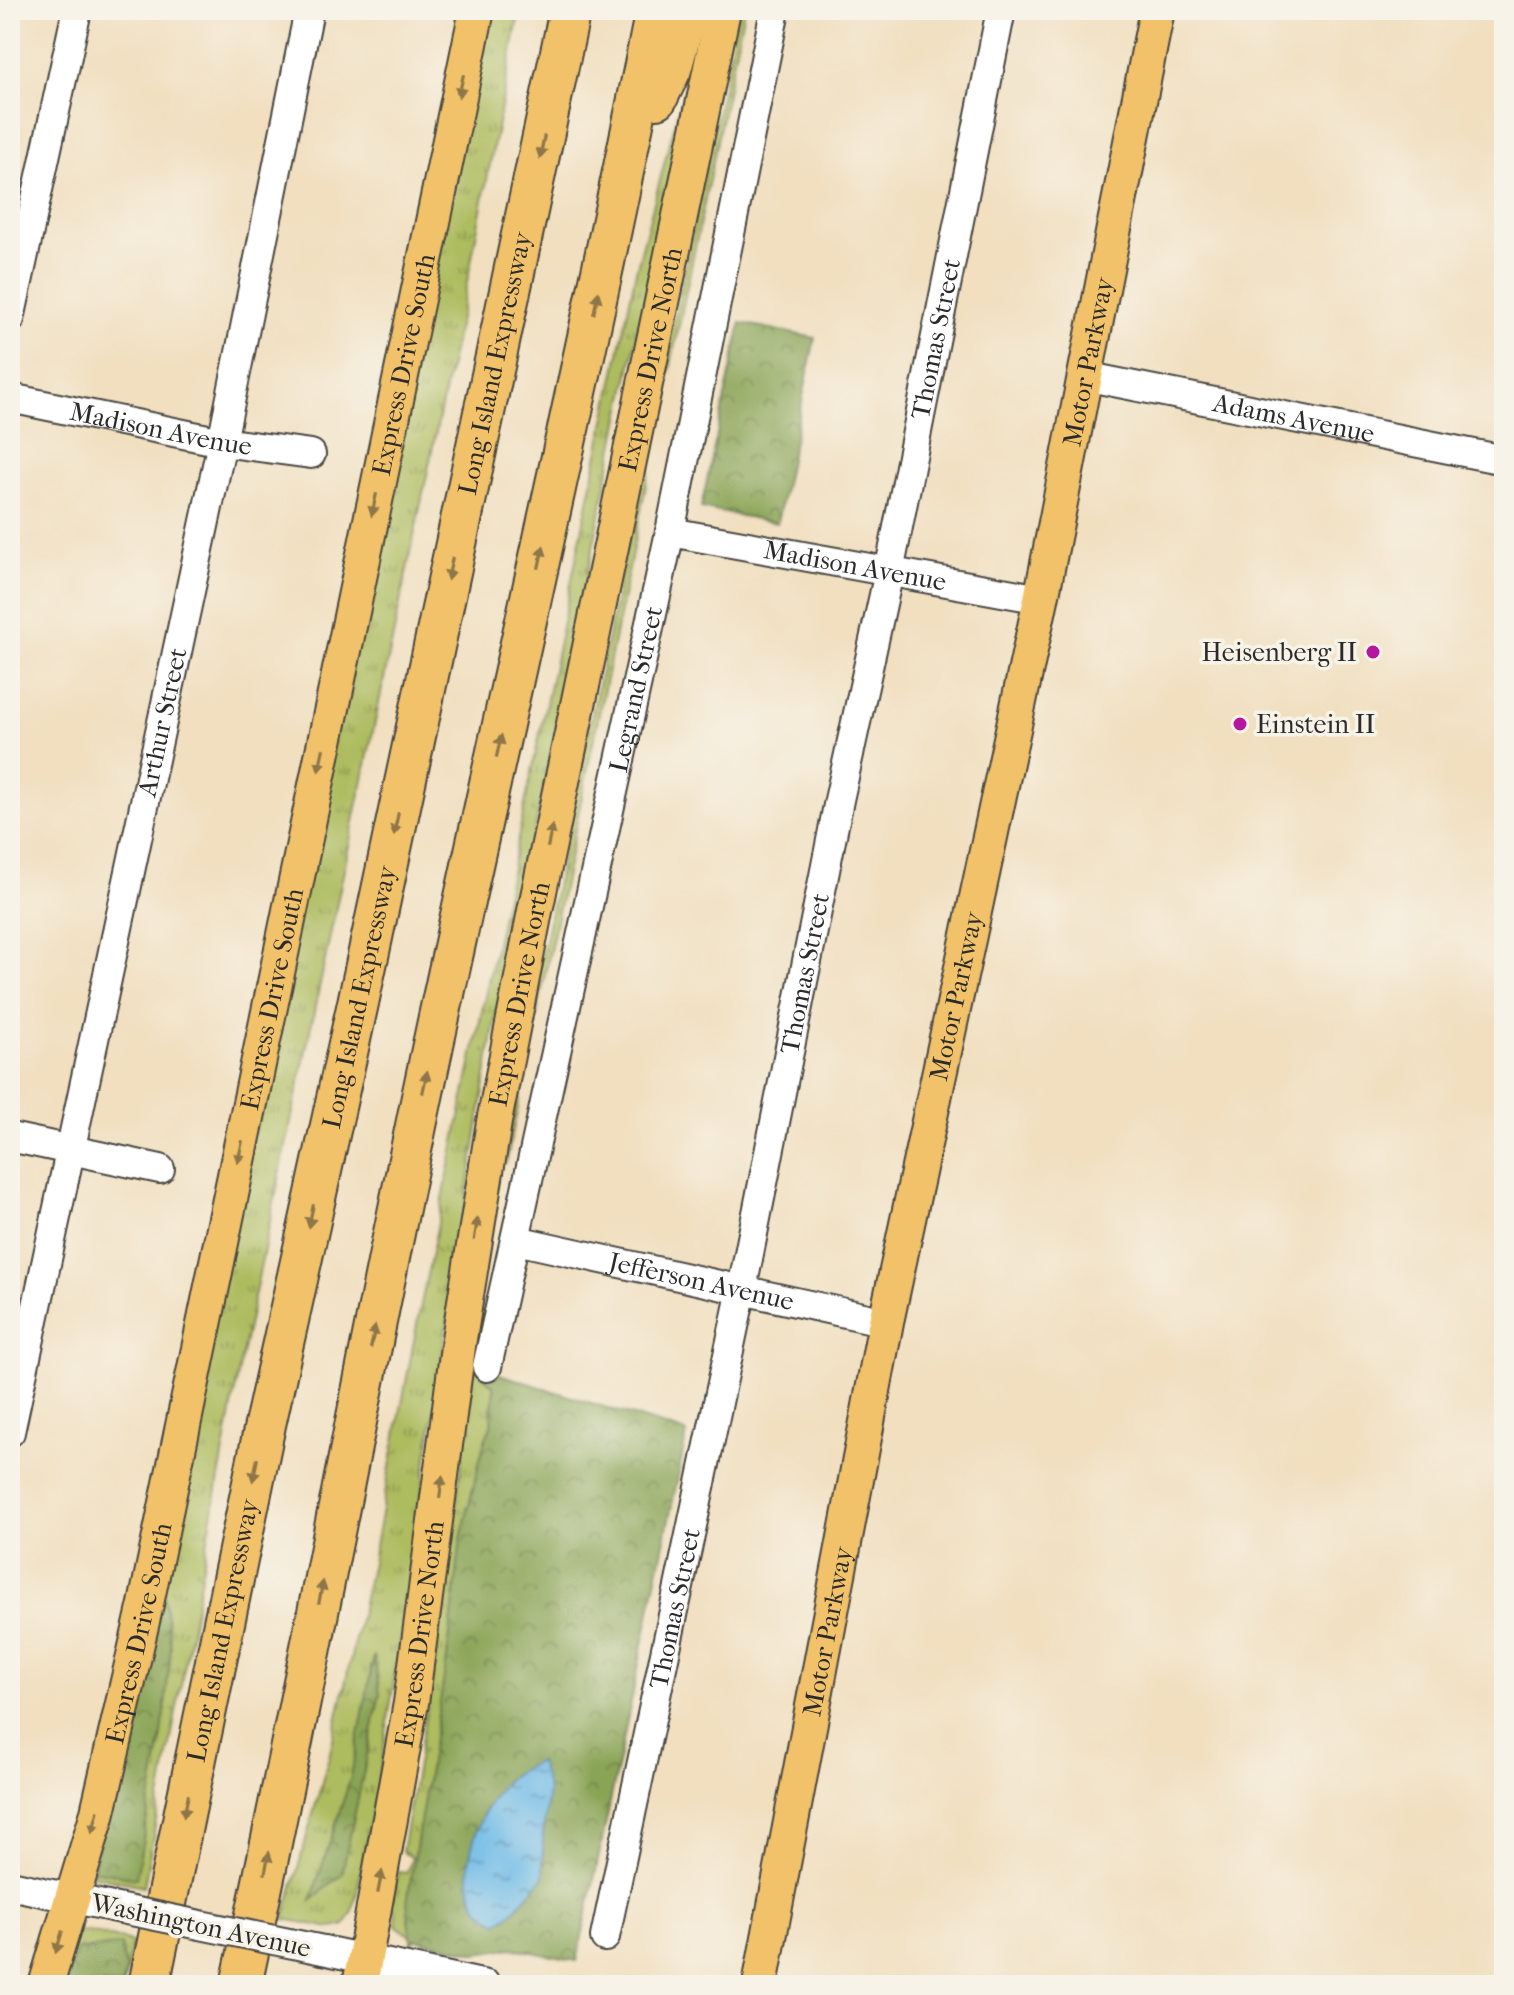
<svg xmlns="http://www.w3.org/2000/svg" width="1514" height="1995" viewBox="0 0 1514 1995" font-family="'IM FELL French Canon',serif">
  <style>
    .grass { fill: url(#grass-tufts); stroke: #6c7445; stroke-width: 2 }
    .forest { fill: url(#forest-crowns); stroke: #5a6840; stroke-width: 2 }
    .water { fill: url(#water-ripples); stroke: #4d738a; stroke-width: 2 }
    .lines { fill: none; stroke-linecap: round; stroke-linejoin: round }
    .minor-casing { stroke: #494641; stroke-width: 32 }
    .major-casing { stroke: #494641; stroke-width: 38 }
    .highway-casing { stroke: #494641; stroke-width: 44 }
    .minor { stroke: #fff; stroke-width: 28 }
    .major { stroke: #f2c26a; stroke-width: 34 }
    .highway { stroke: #f2c26a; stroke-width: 40 }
    .minor-bridge-casing { stroke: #494641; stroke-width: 32; stroke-linecap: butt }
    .minor-bridge { stroke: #fff; stroke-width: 28 }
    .oneway { fill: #8e764a }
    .poi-dot { fill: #b5179e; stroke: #f7f3e8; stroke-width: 3 }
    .labels { text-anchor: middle; stroke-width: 7; stroke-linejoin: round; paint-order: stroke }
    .street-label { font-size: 26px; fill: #2b2b2b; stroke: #f7f3e8 }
    .poi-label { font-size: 26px; fill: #2b2b2b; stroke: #f7f3e8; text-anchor: end }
  </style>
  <defs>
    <pattern id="grass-tufts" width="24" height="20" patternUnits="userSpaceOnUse" patternTransform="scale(2)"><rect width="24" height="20" fill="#adbc5f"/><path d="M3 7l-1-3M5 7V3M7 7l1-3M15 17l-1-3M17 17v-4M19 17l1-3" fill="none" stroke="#8d994f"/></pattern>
    <pattern id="forest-crowns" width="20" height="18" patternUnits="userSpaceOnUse" patternTransform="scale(2)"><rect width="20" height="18" fill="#8aa456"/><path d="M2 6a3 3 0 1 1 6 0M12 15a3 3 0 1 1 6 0" fill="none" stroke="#718647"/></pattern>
    <pattern id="water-ripples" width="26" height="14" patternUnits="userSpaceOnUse" patternTransform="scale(2)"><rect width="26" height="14" fill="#6fbbe8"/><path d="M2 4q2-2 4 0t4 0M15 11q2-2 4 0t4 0" fill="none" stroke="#5b98bc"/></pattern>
  </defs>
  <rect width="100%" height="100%" fill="#f7f3e8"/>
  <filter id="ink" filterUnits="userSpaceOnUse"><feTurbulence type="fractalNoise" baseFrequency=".0125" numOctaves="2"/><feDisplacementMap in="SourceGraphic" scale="16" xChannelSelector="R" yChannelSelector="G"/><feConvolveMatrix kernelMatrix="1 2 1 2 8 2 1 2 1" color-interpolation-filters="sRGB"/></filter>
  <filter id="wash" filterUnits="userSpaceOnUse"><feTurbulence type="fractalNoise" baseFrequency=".006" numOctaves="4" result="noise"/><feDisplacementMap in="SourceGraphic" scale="32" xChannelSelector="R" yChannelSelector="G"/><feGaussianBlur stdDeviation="1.8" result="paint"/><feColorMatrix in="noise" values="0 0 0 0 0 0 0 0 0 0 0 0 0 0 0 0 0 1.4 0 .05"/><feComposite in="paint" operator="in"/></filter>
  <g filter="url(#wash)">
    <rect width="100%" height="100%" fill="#f1dfc0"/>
    <g class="grass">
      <path d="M 488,10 L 520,10 L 462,308 L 240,1364 L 144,1886 L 91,1875 Z"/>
      <path d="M 739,10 L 744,10 L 506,1164 L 516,1079 Z"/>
      <path d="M 703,16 L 494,1026 L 452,1290 L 382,1761 L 353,1911 L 345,1925 L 332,1928 L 284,1919 L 330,1753 L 372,1562 L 418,1319 L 636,271 Z"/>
      <path d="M 474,1366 L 494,1387 L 491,1427 L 484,1443 L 461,1539 L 415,1939 L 397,1926 L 395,1910 L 390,1908 L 398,1872 L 407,1873 L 412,1857 L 402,1852 L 437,1649 Z"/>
      <path d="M 85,1931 L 132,1942 L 124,1985 L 55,1985 L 77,1932 Z"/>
    </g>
    <g class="forest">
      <path d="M 741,323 L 815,338 L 777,523 L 701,508 Z"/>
      <path d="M 474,1366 L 687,1433 L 577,1961 L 513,1948 L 477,1953 L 415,1939 L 412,1944 L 407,1902 L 448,1653 L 461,1539 L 484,1443 L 491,1427 L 494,1387 Z"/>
      <path d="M 162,1581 L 171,1648 L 162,1735 L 136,1878 L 93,1870 Z"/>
      <path d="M 374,1655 L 380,1694 L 342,1874 L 311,1900 L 351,1777 Z"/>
      <path d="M 121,1945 L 126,1971 L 122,1985 L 66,1985 L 77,1950 Z"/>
    </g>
    <path class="water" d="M 539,1761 L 548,1790 L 543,1835 L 543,1878 L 512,1913 L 497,1923 C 490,1918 483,1914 478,1907 C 454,1871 481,1802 511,1776 C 519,1770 530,1766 539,1761 Z"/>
  </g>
  <g filter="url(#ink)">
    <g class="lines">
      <g class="minor-casing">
        <g id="minor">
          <path d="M 10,319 L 77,10"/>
          <path id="s1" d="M 1084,376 L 1504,460"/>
          <path id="s2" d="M 10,398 L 222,442 L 311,454"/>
          <path id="s3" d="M 670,532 L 1041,599"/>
          <path d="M 10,1137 L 160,1169"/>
          <path id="s4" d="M 516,1240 L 886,1322"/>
          <path id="s5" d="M 487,1367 L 670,532 L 775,10"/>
          <path id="s6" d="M 10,1432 L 222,442 L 309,10"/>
          <path d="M 10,1885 L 112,1907"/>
          <path id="s7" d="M 605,1937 L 742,1289 L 839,800 L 889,572 L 1001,10"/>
          <path d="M 323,1950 L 486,1985"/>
        </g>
      </g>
      <g class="major-casing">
        <g id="major">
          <path id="s8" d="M 46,1985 L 97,1816 L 146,1604 L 477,10"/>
          <path id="s9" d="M 360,1985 L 411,1703 L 459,1339 L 494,1122 L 535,911 L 723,10"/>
          <path id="s10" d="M 760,1985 L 886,1322 L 1041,599 L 1157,10"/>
        </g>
      </g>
      <g class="highway-casing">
        <g id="highway">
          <path d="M 657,98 L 671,69 L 687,10"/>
          <path id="s11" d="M 149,1985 L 265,1425 L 358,1003 L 570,10"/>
          <path d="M 241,1985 C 310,1668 368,1348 436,1031 C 509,691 588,352 656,10"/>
        </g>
      </g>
      <use href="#minor" class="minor"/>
      <use href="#major" class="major"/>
      <use href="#highway" class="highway"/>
      <g class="minor-bridge-casing">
        <path id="minor-bridge" d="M 112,1907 L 323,1950"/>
      </g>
      <use href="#minor-bridge" class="minor-bridge"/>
    </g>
    <defs><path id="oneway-solid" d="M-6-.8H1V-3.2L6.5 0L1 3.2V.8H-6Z" transform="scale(2)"/></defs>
    <g class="oneway">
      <use href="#oneway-solid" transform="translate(461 86) rotate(102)"/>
      <use href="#oneway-solid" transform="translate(542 147) rotate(102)"/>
      <use href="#oneway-solid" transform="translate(596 303) rotate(-78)"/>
      <use href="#oneway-solid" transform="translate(374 505) rotate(102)"/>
      <use href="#oneway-solid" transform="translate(541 557) rotate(-78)"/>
      <use href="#oneway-solid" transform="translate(450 569) rotate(102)"/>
      <use href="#oneway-solid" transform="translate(499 746) rotate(-77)"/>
      <use href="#oneway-solid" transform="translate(321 760) rotate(102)"/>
      <use href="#oneway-solid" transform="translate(396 824) rotate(102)"/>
      <use href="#oneway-solid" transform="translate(550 836) rotate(-78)"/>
      <use href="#oneway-solid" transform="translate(425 1082) rotate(-78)"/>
      <use href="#oneway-solid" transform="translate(240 1152) rotate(102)"/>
      <use href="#oneway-solid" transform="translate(311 1216) rotate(102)"/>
      <use href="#oneway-solid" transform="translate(476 1229) rotate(-81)"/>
      <use href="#oneway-solid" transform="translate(373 1337) rotate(-78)"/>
      <use href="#oneway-solid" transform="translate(255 1470) rotate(102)"/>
      <use href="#oneway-solid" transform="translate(441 1487) rotate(-83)"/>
      <use href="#oneway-solid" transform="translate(321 1592) rotate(-79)"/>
      <use href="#oneway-solid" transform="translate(186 1806) rotate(102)"/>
      <use href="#oneway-solid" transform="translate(95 1822) rotate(105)"/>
      <use href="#oneway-solid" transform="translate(267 1863) rotate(-79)"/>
      <use href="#oneway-solid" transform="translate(380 1882) rotate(-79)"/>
      <use href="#oneway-solid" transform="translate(59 1942) rotate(107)"/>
    </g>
  </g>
  <g class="poi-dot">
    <circle cx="1373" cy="652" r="8"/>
    <circle cx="1240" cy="724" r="8"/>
  </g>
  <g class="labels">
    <g class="street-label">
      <text dy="9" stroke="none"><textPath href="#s7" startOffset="1632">Thomas Street</textPath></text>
      <text dy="9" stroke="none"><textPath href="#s9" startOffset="1652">Express Drive North</textPath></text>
      <text dy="9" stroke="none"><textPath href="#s10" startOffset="1656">Motor Parkway</textPath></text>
      <text dy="9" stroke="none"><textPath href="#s11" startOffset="1658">Long Island Expressway</textPath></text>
      <text dy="9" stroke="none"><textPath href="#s8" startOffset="1660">Express Drive South</textPath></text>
      <text dy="9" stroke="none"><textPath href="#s1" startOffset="214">Adams Avenue</textPath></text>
      <text dy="9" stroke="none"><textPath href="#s2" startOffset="154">Madison Avenue</textPath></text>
      <text dy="9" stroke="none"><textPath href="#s3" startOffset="188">Madison Avenue</textPath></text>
      <text dy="9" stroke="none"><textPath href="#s5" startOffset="694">Legrand Street</textPath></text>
      <text dy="9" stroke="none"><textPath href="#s6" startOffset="726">Arthur Street</textPath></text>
      <text dy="9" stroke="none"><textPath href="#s7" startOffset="984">Thomas Street</textPath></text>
      <text dy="9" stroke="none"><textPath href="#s9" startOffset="1004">Express Drive North</textPath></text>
      <text dy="9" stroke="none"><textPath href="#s11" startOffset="1010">Long Island Expressway</textPath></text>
      <text dy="9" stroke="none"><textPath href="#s10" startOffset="1008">Motor Parkway</textPath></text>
      <text dy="9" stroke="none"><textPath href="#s8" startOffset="1012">Express Drive South</textPath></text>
      <text dy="9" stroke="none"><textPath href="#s4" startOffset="190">Jefferson Avenue</textPath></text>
      <text dy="9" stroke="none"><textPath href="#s7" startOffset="336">Thomas Street</textPath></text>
      <text dy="9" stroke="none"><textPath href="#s11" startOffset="362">Long Island Expressway</textPath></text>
      <text dy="9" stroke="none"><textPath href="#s10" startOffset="360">Motor Parkway</textPath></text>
      <text dy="9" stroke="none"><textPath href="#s8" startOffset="364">Express Drive South</textPath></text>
      <text dy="9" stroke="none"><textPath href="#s9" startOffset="356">Express Drive North</textPath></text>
      <text transform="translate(201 1925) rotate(12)" y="9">Washington Avenue</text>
    </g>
    <g class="poi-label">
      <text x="1357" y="661">Heisenberg II</text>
      <text x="1256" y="733" text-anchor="start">Einstein II</text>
    </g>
  </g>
  <rect width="1514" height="1995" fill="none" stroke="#f7f3e8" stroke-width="40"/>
</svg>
